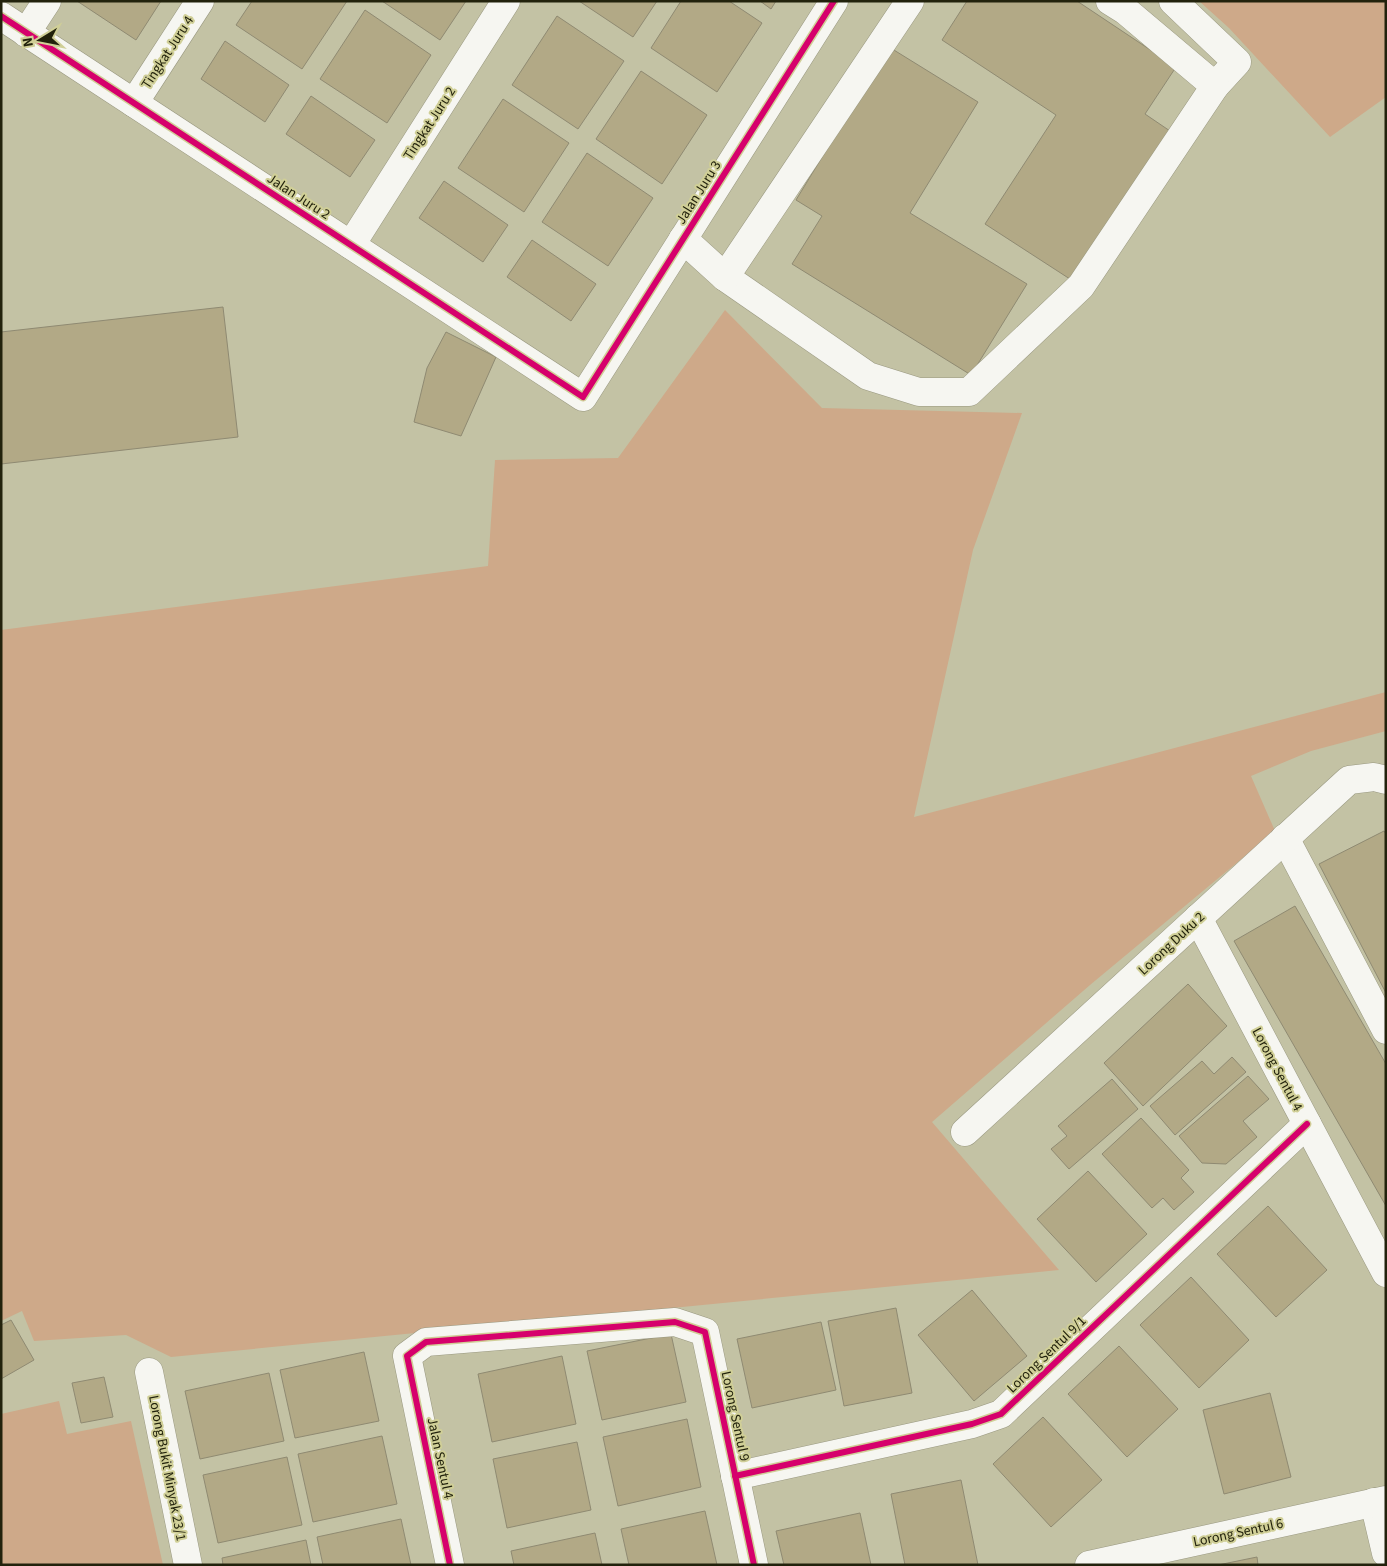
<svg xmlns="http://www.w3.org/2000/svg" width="1387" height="1566" viewBox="0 0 1387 1566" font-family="'Source Sans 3',sans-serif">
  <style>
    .green { fill: #cea989 }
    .building { fill: #b2a986; stroke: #8f8a72 }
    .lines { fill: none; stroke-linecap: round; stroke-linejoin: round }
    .minor-casing { stroke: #999880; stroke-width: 29 }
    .minor { stroke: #f6f6f1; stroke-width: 28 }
    .cycleway-casing { stroke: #d0cf97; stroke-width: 9 }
    .cycleway { stroke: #d6006c; stroke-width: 6 }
    .labels { text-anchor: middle; stroke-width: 4; stroke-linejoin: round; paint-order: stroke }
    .street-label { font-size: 14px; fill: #22220c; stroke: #d0cf97 }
  </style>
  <rect width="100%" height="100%" fill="#c3c2a4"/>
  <g class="green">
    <path d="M 1199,1 L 1386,1 L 1386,97 L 1330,137 L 1229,28 Z"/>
    <path d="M 725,310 L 822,408 L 1022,413 L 973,550 L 914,817 L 1386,692 L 1386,731 L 1311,751 L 1251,776 L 1275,831 L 1090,985 L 932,1122 L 1059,1270 L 171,1357 L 126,1335 L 34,1341 L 22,1311 L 1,1321 L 1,630 L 488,566 L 495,460 L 618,458 Z"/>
    <path d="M 59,1401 L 67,1434 L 131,1421 L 163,1565 L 1,1565 L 1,1414 Z"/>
  </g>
  <g class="building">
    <path d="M 77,1 L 161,1 L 136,40 Z"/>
    <path d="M 252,1 L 347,1 L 302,69 L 236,25 Z"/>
    <path d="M 382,1 L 466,1 L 440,40 Z"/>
    <path d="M 579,1 L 657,1 L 633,37 Z"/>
    <path d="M 681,1 L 729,1 L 762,23 L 717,92 L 651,48 Z"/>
    <path d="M 760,1 L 776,1 L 771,9 Z"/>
    <path d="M 967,1 L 1077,1 L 1176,67 L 1145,114 L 1170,131 L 1073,281 L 985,224 L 1056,115 L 942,40 Z"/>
    <path d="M 365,10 L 431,55 L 387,123 L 320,79 Z"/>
    <path d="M 557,16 L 624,61 L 578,129 L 512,85 Z"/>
    <path d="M 225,41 L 289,85 L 265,122 L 201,79 Z"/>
    <path d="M 889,47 L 978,102 L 910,213 L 1027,284 L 971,375 L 792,264 L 822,216 L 796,200 Z"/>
    <path d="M 641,71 L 707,115 L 662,184 L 596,139 Z"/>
    <path d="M 311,96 L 375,140 L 350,177 L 286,134 Z"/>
    <path d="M 503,99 L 569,143 L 524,212 L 458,168 Z"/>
    <path d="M 587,153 L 653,198 L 608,266 L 542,222 Z"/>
    <path d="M 444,181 L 508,225 L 483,262 L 419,218 Z"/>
    <path d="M 532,240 L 596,284 L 571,321 L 507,277 Z"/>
    <path d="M 223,307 L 238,437 L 1,464 L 1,332 Z"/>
    <path d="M 446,332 L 496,357 L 461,436 L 414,422 L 427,368 Z"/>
    <path d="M 1384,831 L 1386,834 L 1386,993 L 1319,864 Z"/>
    <path d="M 1295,906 L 1386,1064 L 1386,1206 L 1234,941 Z"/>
    <path d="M 1188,984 L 1227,1026 L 1143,1106 L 1104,1063 Z"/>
    <path d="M 1232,1057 L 1246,1072 L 1175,1135 L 1150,1106 L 1202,1061 L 1214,1074 Z"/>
    <path d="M 1248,1076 L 1269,1099 L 1243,1121 L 1257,1137 L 1226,1164 L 1202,1163 L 1179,1136 Z"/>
    <path d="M 1112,1079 L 1138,1109 L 1069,1169 L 1051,1149 L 1067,1136 L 1058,1126 Z"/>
    <path d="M 1141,1118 L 1189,1170 L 1181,1178 L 1194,1192 L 1174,1210 L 1163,1198 L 1152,1208 L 1102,1154 Z"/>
    <path d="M 1088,1171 L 1147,1234 L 1096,1282 L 1037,1219 Z"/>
    <path d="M 1268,1206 L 1327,1270 L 1276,1317 L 1217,1254 Z"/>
    <path d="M 1191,1277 L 1249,1340 L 1199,1388 L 1140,1325 Z"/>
    <path d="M 972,1290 L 1027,1356 L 974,1401 L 918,1335 Z"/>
    <path d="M 896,1308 L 912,1393 L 844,1406 L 828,1321 Z"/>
    <path d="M 11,1320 L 34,1360 L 1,1379 L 1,1325 Z"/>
    <path d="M 821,1322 L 836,1390 L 752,1408 L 737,1339 Z"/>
    <path d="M 671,1334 L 686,1402 L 602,1420 L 587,1351 Z"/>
    <path d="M 1119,1346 L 1178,1409 L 1127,1457 L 1068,1394 Z"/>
    <path d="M 364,1352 L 379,1421 L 295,1438 L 280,1370 Z"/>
    <path d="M 562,1356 L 576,1424 L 492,1442 L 478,1374 Z"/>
    <path d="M 269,1373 L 284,1441 L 200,1459 L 185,1391 Z"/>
    <path d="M 104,1377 L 113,1417 L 81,1423 L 72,1383 Z"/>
    <path d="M 1270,1393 L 1291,1477 L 1224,1494 L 1203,1410 Z"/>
    <path d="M 1043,1417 L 1102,1480 L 1051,1527 L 993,1464 Z"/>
    <path d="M 687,1419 L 701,1487 L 618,1506 L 603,1437 Z"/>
    <path d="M 382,1436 L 397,1504 L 313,1522 L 298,1454 Z"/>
    <path d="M 577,1442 L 591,1510 L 507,1528 L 493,1459 Z"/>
    <path d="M 287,1457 L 302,1525 L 218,1543 L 203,1475 Z"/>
    <path d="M 961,1480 L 978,1565 L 905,1565 L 891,1494 Z"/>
    <path d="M 705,1511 L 717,1565 L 629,1565 L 621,1529 Z"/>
    <path d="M 860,1513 L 871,1565 L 784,1565 L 776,1531 Z"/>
    <path d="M 401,1519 L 411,1565 L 323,1565 L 317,1537 Z"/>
    <path d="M 595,1533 L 602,1565 L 514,1565 L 511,1551 Z"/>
    <path d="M 306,1540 L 311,1565 L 223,1565 L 222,1558 Z"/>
    <path d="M 1257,1557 L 1258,1565 L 1218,1565 Z"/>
  </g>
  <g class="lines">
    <g class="minor-casing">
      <g id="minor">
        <path d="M 1173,1 L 1237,62 L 1215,86"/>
        <path d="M 1,16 L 583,397 L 834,1"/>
        <path d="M 26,33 L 47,1"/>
        <path d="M 134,103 L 200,1"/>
        <path d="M 683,239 L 725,277 L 868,376 L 919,392 L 969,392 L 1081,286 L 1215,86 L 1126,11 L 1110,1"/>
        <path d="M 351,245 L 506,1"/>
        <path d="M 725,277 L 910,1"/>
        <path d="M 1285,838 L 1386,1030"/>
        <path d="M 1198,918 L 1386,1273"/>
        <path d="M 965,1132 L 1349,780 L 1374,777 L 1386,780"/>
        <path d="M 149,1372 L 188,1565"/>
        <path d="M 735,1476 L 972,1424 L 1001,1414 L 1307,1124"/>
        <path d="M 1374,1502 L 1386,1553"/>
        <path d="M 450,1565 L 407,1356 L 426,1342 L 675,1322 L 705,1332 L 754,1565"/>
        <path d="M 1089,1565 L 1386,1500"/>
      </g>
    </g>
    <use href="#minor" class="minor"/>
    <g class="cycleway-casing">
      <g id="cycleway">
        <path d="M 1,16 L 583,397 L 834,1"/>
        <path d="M 735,1476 L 972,1424 L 1001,1414 L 1307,1124"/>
        <path d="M 450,1565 L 407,1356 L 426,1342 L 675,1322 L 705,1332 L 754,1565"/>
      </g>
    </g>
    <use href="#cycleway" class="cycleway"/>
  </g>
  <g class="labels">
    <g class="street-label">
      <text transform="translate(167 52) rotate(-57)" y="5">Tingkat Juru 4</text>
      <text transform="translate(429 123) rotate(-57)" y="5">Tingkat Juru 2</text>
      <text transform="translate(698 192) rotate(-58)" y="5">Jalan Juru 3</text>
      <text transform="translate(299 196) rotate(33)" y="5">Jalan Juru 2</text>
      <text transform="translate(1171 943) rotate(-43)" y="5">Lorong Duku 2</text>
      <text transform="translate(1278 1069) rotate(62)" y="5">Lorong Sentul 4</text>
      <text transform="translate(1046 1354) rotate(-44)" y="5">Lorong Sentul 9/1</text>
      <text transform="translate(736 1416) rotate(78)" y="5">Lorong Sentul 9</text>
      <text transform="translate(441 1458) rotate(78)" y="5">Jalan Sentul 4</text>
      <text transform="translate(168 1468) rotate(79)" y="5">Lorong Bukit Minyak 23/1</text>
      <text transform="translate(1238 1532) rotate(-12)" y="5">Lorong Sentul 6</text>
    </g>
  </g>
  <rect width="1387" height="1566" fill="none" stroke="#22220c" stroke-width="5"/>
  <g transform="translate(40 40) rotate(260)" stroke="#d0cf97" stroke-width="4" paint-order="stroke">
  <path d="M0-4L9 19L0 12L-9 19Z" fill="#22220c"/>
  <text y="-8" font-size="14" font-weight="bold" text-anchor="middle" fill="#22220c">N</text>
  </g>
</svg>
